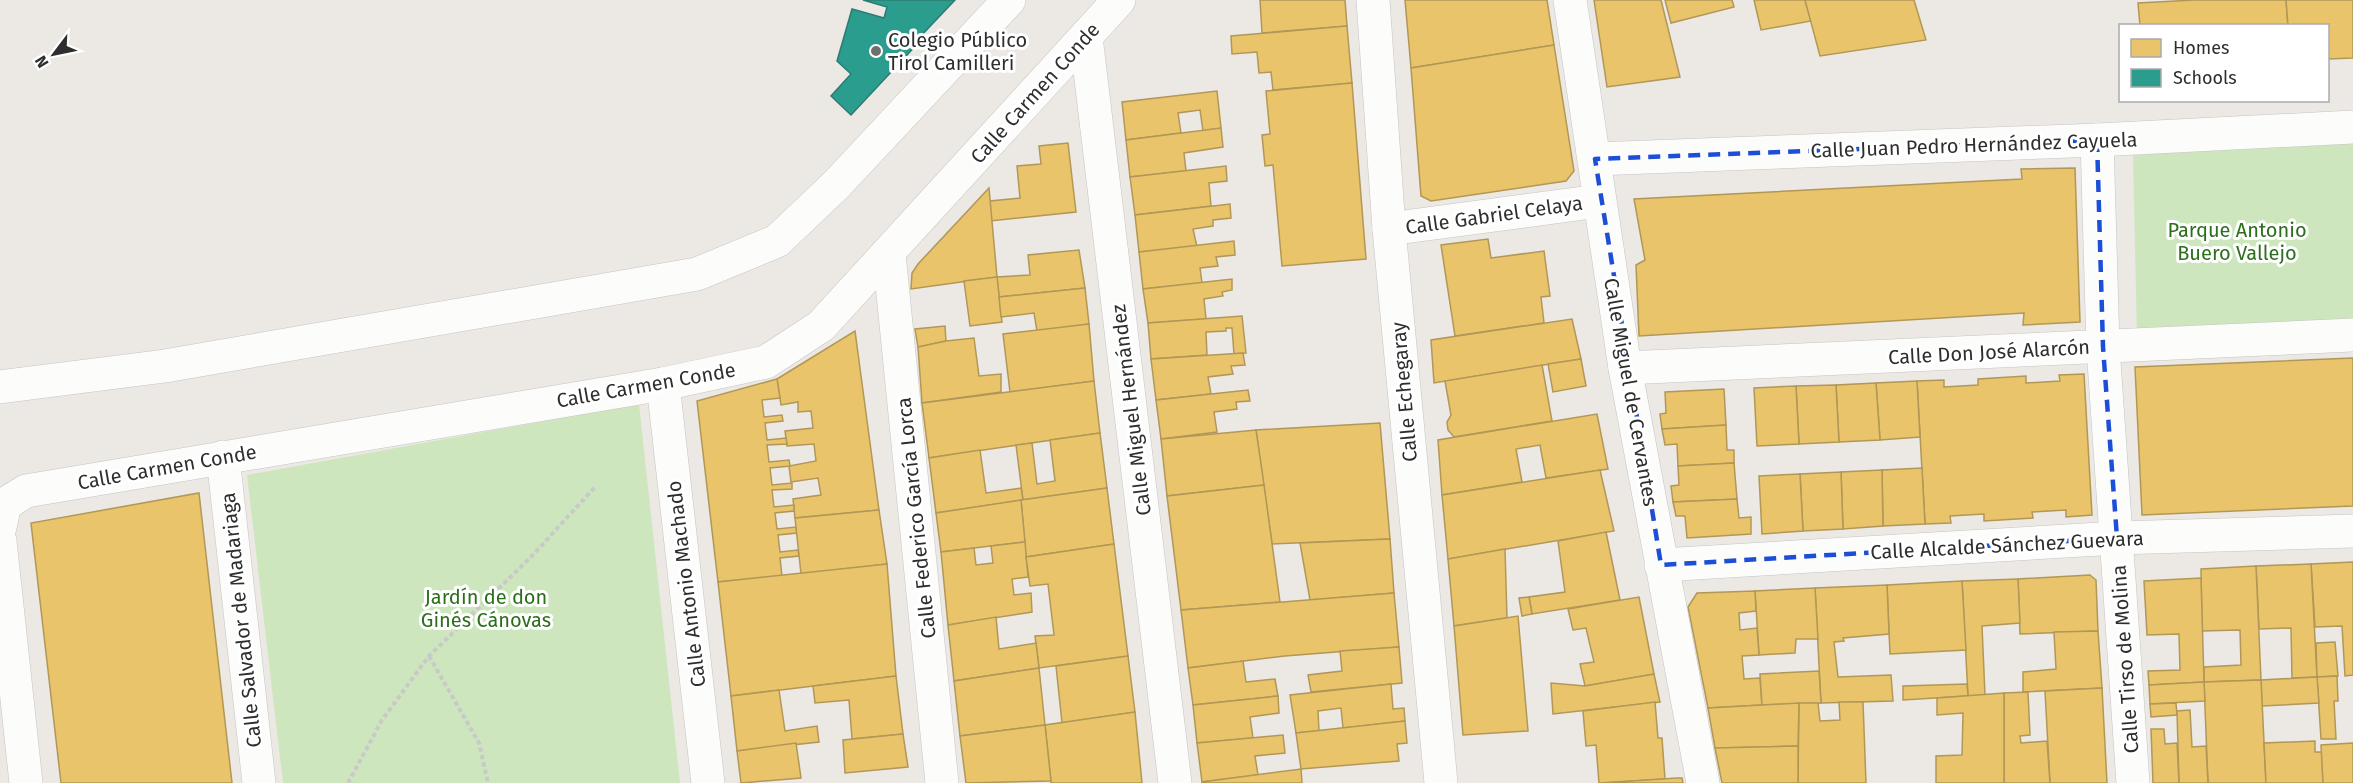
<svg xmlns="http://www.w3.org/2000/svg" width="2353" height="783" viewBox="0 0 2353 783" font-family="'Fira Sans',sans-serif">
  <style>
    .green { fill: #cee6be }
    .homes { fill: #e9c46a; stroke: #b19758; stroke-width: 1.5 }
    .schools { fill: #2a9d8f; stroke: #2b7c72; stroke-width: 1.5 }
    .lines { fill: none; stroke-linecap: round; stroke-linejoin: round }
    .minor-casing { stroke: #c5c4c5; stroke-width: 34 }
    .path { stroke: #c9c9c8; stroke-width: 4; stroke-dasharray: 4.5 3; stroke-linecap: butt }
    .minor { stroke: #fcfcfb; stroke-width: 33 }
    .marked { fill: none; stroke: #1d4ed8; stroke-width: 4.5; stroke-dasharray: 12 8; stroke-linejoin: round }
    .poi-dot { fill: #706f6e; stroke: #fff; stroke-width: 2 }
    .labels { text-anchor: middle; stroke-width: 6; stroke-linejoin: round; paint-order: stroke }
    .poi-label { font-size: 20px; fill: #2e2e2e; stroke: #fff; text-anchor: start }
    .street-label { font-size: 20px; fill: #2e2e2e; stroke: #fff }
    .park-label { font-size: 20px; fill: #2c6e1b; stroke: #fff }
  </style>
  <rect width="100%" height="100%" fill="#ece8e4"/>
  <g class="green">
    <path d="M 2353,142 L 2353,328 L 2137,339 L 2133,155 Z"/>
    <path d="M 639,404 L 680,783 L 283,783 L 247,475 Z"/>
  </g>
  <g class="homes">
    <path d="M 1260,0 L 1345,0 L 1347,26 L 1262,33 Z"/>
    <path d="M 1405,0 L 1547,0 L 1554,45 L 1411,68 Z"/>
    <path d="M 1594,0 L 1661,0 L 1680,77 L 1607,87 Z"/>
    <path d="M 1665,0 L 1732,0 L 1734,7 L 1671,23 Z"/>
    <path d="M 1754,0 L 1805,0 L 1811,21 L 1761,30 Z"/>
    <path d="M 1805,0 L 1914,0 L 1926,40 L 1820,56 Z"/>
    <path d="M 2194,0 L 2286,0 L 2288,26 L 2140,26 L 2138,3 Z"/>
    <path d="M 2286,0 L 2353,0 L 2353,58 L 2328,59 L 2328,26 L 2288,26 Z"/>
    <path d="M 1347,26 L 1352,83 L 1273,90 L 1271,72 L 1259,73 L 1257,52 L 1232,54 L 1231,36 Z"/>
    <path d="M 1554,45 L 1574,171 L 1566,181 L 1431,201 L 1421,196 L 1411,68 Z"/>
    <path d="M 1352,83 L 1366,259 L 1282,266 L 1273,165 L 1265,166 L 1262,135 L 1270,134 L 1266,91 Z"/>
    <path d="M 1217,91 L 1221,128 L 1203,131 L 1200,110 L 1178,113 L 1181,133 L 1126,140 L 1122,102 Z"/>
    <path d="M 1221,128 L 1223,147 L 1184,153 L 1186,171 L 1130,177 L 1126,140 Z"/>
    <path d="M 1068,143 L 1076,212 L 990,221 L 990,201 L 1020,198 L 1017,166 L 1041,164 L 1039,146 Z"/>
    <path d="M 1226,166 L 1227,181 L 1209,183 L 1211,206 L 1135,215 L 1130,177 Z"/>
    <path d="M 2075,168 L 2080,322 L 2023,325 L 2024,313 L 1639,336 L 1636,265 L 1645,260 L 1634,199 L 2022,179 L 2021,169 Z"/>
    <path d="M 989,188 L 997,277 L 911,289 L 912,273 L 918,264 Z"/>
    <path d="M 1230,204 L 1231,218 L 1213,220 L 1213,226 L 1193,229 L 1197,247 L 1139,252 L 1135,215 Z"/>
    <path d="M 1488,239 L 1491,258 L 1544,251 L 1550,296 L 1541,297 L 1544,323 L 1455,336 L 1441,245 Z"/>
    <path d="M 1234,241 L 1235,255 L 1216,257 L 1218,266 L 1200,268 L 1202,283 L 1143,289 L 1139,252 Z"/>
    <path d="M 1079,250 L 1085,288 L 999,297 L 997,277 L 1030,275 L 1028,255 Z"/>
    <path d="M 997,277 L 1002,322 L 970,326 L 964,281 Z"/>
    <path d="M 1232,279 L 1232,290 L 1222,292 L 1223,296 L 1204,299 L 1206,319 L 1148,323 L 1143,289 Z"/>
    <path d="M 1085,288 L 1089,324 L 1037,331 L 1034,313 L 1001,317 L 999,297 Z"/>
    <path d="M 1242,316 L 1246,353 L 1234,354 L 1232,328 L 1226,328 L 1226,331 L 1206,332 L 1207,355 L 1151,359 L 1148,323 Z"/>
    <path d="M 1572,319 L 1581,359 L 1434,383 L 1431,340 Z"/>
    <path d="M 1089,324 L 1094,381 L 1010,392 L 1003,334 Z"/>
    <path d="M 945,326 L 946,341 L 918,347 L 915,329 Z"/>
    <path d="M 855,331 L 879,510 L 795,518 L 793,499 L 821,495 L 818,478 L 791,482 L 789,466 L 816,461 L 814,444 L 787,446 L 785,431 L 813,428 L 811,411 L 798,412 L 798,402 L 781,405 L 777,379 Z"/>
    <path d="M 974,338 L 979,376 L 1001,374 L 1001,392 L 922,403 L 918,347 L 946,341 Z"/>
    <path d="M 1243,353 L 1245,365 L 1231,366 L 1233,374 L 1208,377 L 1211,394 L 1156,400 L 1151,359 Z"/>
    <path d="M 2353,358 L 2353,506 L 2142,515 L 2135,367 Z"/>
    <path d="M 1581,359 L 1586,386 L 1553,392 L 1548,364 Z"/>
    <path d="M 1542,365 L 1552,421 L 1454,437 L 1448,430 L 1447,422 L 1451,415 L 1445,381 Z"/>
    <path d="M 2084,374 L 2092,515 L 2066,517 L 2066,510 L 2032,512 L 2033,518 L 1984,521 L 1984,514 L 1950,516 L 1951,523 L 1925,524 L 1917,381 L 1944,380 L 1944,387 L 1978,385 L 1978,379 L 2026,376 L 2026,383 L 2060,381 L 2059,375 Z"/>
    <path d="M 777,379 L 780,398 L 762,400 L 764,417 L 782,415 L 783,421 L 765,423 L 767,440 L 786,438 L 787,444 L 767,445 L 769,462 L 789,460 L 790,466 L 770,468 L 772,485 L 792,483 L 792,489 L 772,490 L 774,507 L 794,505 L 794,511 L 775,513 L 777,529 L 796,527 L 797,533 L 778,535 L 780,552 L 798,550 L 799,556 L 780,558 L 782,576 L 718,582 L 697,401 Z"/>
    <path d="M 1094,381 L 1100,433 L 929,458 L 922,403 Z"/>
    <path d="M 1917,381 L 1920,437 L 1880,440 L 1876,383 Z"/>
    <path d="M 1876,383 L 1880,440 L 1839,442 L 1836,385 Z"/>
    <path d="M 1836,385 L 1839,442 L 1799,444 L 1796,386 Z"/>
    <path d="M 1796,386 L 1799,444 L 1757,446 L 1754,388 Z"/>
    <path d="M 1724,389 L 1726,425 L 1662,429 L 1660,414 L 1666,413 L 1665,392 Z"/>
    <path d="M 1248,390 L 1250,401 L 1236,402 L 1237,409 L 1214,412 L 1217,432 L 1161,439 L 1156,400 Z"/>
    <path d="M 1597,414 L 1608,469 L 1546,478 L 1540,445 L 1516,449 L 1522,482 L 1442,495 L 1438,440 Z"/>
    <path d="M 1380,423 L 1390,539 L 1272,544 L 1256,430 Z"/>
    <path d="M 1726,425 L 1727,450 L 1734,450 L 1734,463 L 1678,466 L 1677,444 L 1665,445 L 1662,429 Z"/>
    <path d="M 1256,430 L 1264,485 L 1167,496 L 1161,439 Z"/>
    <path d="M 1100,433 L 1107,488 L 1023,500 L 1016,445 L 1032,443 L 1037,484 L 1055,481 L 1050,440 Z"/>
    <path d="M 980,450 L 986,493 L 1021,488 L 1023,500 L 936,513 L 929,458 Z"/>
    <path d="M 1734,463 L 1737,499 L 1673,502 L 1671,486 L 1679,485 L 1678,466 Z"/>
    <path d="M 1922,468 L 1925,524 L 1883,526 L 1882,470 Z"/>
    <path d="M 1600,470 L 1614,531 L 1448,559 L 1442,495 Z"/>
    <path d="M 1882,470 L 1883,526 L 1843,529 L 1841,472 Z"/>
    <path d="M 1841,472 L 1843,529 L 1803,531 L 1800,474 Z"/>
    <path d="M 1800,474 L 1803,531 L 1762,534 L 1759,476 Z"/>
    <path d="M 1264,485 L 1280,602 L 1181,610 L 1167,496 Z"/>
    <path d="M 1107,488 L 1114,544 L 1026,557 L 1021,500 Z"/>
    <path d="M 199,493 L 232,783 L 61,783 L 31,523 Z"/>
    <path d="M 1737,499 L 1739,518 L 1751,517 L 1751,534 L 1687,538 L 1685,516 L 1676,516 L 1673,502 Z"/>
    <path d="M 1021,500 L 1025,542 L 941,552 L 936,513 Z"/>
    <path d="M 879,510 L 887,564 L 801,574 L 795,518 Z"/>
    <path d="M 1606,532 L 1620,600 L 1532,614 L 1529,597 L 1565,592 L 1558,541 Z"/>
    <path d="M 1390,539 L 1394,593 L 1310,600 L 1300,543 Z"/>
    <path d="M 1025,542 L 1028,577 L 1012,579 L 1014,595 L 1031,593 L 1032,612 L 948,625 L 941,552 L 974,548 L 976,565 L 993,563 L 991,546 Z"/>
    <path d="M 1114,544 L 1128,656 L 1039,668 L 1035,636 L 1054,635 L 1048,584 L 1030,586 L 1026,557 Z"/>
    <path d="M 1505,549 L 1507,618 L 1454,626 L 1448,559 Z"/>
    <path d="M 2353,562 L 2353,675 L 2345,676 L 2342,626 L 2315,627 L 2311,564 Z"/>
    <path d="M 887,564 L 896,676 L 731,696 L 718,582 Z"/>
    <path d="M 2311,564 L 2317,677 L 2292,678 L 2291,628 L 2259,629 L 2256,566 Z"/>
    <path d="M 2256,566 L 2261,680 L 2204,682 L 2204,667 L 2241,665 L 2240,630 L 2202,631 L 2201,569 Z"/>
    <path d="M 2090,575 L 2096,580 L 2098,631 L 2020,634 L 2018,579 Z"/>
    <path d="M 2201,578 L 2204,682 L 2149,685 L 2148,671 L 2180,670 L 2179,634 L 2147,635 L 2144,581 Z"/>
    <path d="M 2018,579 L 2020,623 L 1982,626 L 1985,695 L 1968,696 L 1962,581 Z"/>
    <path d="M 1962,581 L 1966,650 L 1890,654 L 1887,585 Z"/>
    <path d="M 1887,585 L 1889,634 L 1843,638 L 1844,641 L 1834,642 L 1838,677 L 1891,675 L 1893,701 L 1821,703 L 1815,588 Z"/>
    <path d="M 1815,588 L 1818,639 L 1796,639 L 1795,653 L 1759,655 L 1755,591 Z"/>
    <path d="M 1755,591 L 1756,611 L 1739,613 L 1740,630 L 1757,628 L 1759,655 L 1742,656 L 1744,679 L 1760,678 L 1762,705 L 1708,708 L 1688,607 L 1697,593 Z"/>
    <path d="M 1394,593 L 1399,647 L 1285,656 L 1188,668 L 1181,610 Z"/>
    <path d="M 1529,597 L 1532,614 L 1522,616 L 1519,598 Z"/>
    <path d="M 1639,597 L 1654,674 L 1585,686 L 1580,664 L 1594,662 L 1586,628 L 1573,630 L 1568,609 Z"/>
    <path d="M 1518,616 L 1528,731 L 1463,735 L 1454,626 Z"/>
    <path d="M 996,617 L 999,649 L 1036,643 L 1039,668 L 954,681 L 948,625 Z"/>
    <path d="M 2098,631 L 2102,688 L 2023,692 L 2023,672 L 2056,669 L 2054,632 Z"/>
    <path d="M 2335,642 L 2338,676 L 2317,677 L 2316,643 Z"/>
    <path d="M 1399,647 L 1402,683 L 1311,692 L 1308,675 L 1342,671 L 1340,651 Z"/>
    <path d="M 1128,656 L 1135,712 L 1062,723 L 1056,666 Z"/>
    <path d="M 1243,661 L 1246,682 L 1275,679 L 1278,696 L 1193,705 L 1188,668 Z"/>
    <path d="M 1039,668 L 1045,725 L 960,736 L 954,681 Z"/>
    <path d="M 1819,671 L 1821,703 L 1762,705 L 1760,674 Z"/>
    <path d="M 1654,674 L 1660,702 L 1553,714 L 1551,683 L 1585,686 Z"/>
    <path d="M 896,676 L 903,734 L 852,739 L 849,700 L 815,703 L 813,686 Z"/>
    <path d="M 2337,676 L 2338,701 L 2334,701 L 2336,739 L 2321,739 L 2317,677 Z"/>
    <path d="M 2317,677 L 2319,703 L 2262,706 L 2261,680 Z"/>
    <path d="M 2261,680 L 2266,783 L 2208,783 L 2204,682 Z"/>
    <path d="M 2204,682 L 2205,701 L 2150,704 L 2149,685 Z"/>
    <path d="M 1391,684 L 1393,709 L 1404,708 L 1405,721 L 1343,728 L 1341,708 L 1318,711 L 1319,731 L 1296,733 L 1290,695 Z"/>
    <path d="M 1967,684 L 1968,696 L 1903,700 L 1903,686 Z"/>
    <path d="M 2102,688 L 2107,783 L 2050,783 L 2045,691 Z"/>
    <path d="M 779,690 L 785,731 L 817,726 L 819,742 L 737,751 L 731,696 Z"/>
    <path d="M 2028,692 L 2030,735 L 2020,736 L 2021,743 L 2047,741 L 2050,783 L 2004,783 L 2004,693 Z"/>
    <path d="M 2004,693 L 2004,783 L 1936,783 L 1936,756 L 1962,755 L 1963,713 L 1937,715 L 1937,698 Z"/>
    <path d="M 1278,696 L 1279,713 L 1250,717 L 1253,738 L 1197,743 L 1193,705 Z"/>
    <path d="M 1655,702 L 1658,738 L 1662,738 L 1665,779 L 1599,783 L 1596,745 L 1586,746 L 1583,711 Z"/>
    <path d="M 1839,702 L 1863,702 L 1866,783 L 1798,783 L 1799,703 L 1818,703 L 1820,721 L 1840,720 Z"/>
    <path d="M 1799,703 L 1798,746 L 1715,748 L 1708,708 Z"/>
    <path d="M 2176,703 L 2177,715 L 2151,717 L 2150,704 Z"/>
    <path d="M 2190,710 L 2192,747 L 2206,746 L 2208,783 L 2179,783 L 2177,711 Z"/>
    <path d="M 1135,712 L 1142,783 L 1051,783 L 1045,725 Z"/>
    <path d="M 1405,721 L 1407,743 L 1397,744 L 1399,761 L 1301,769 L 1296,733 Z"/>
    <path d="M 1045,725 L 1051,781 L 966,783 L 960,736 Z"/>
    <path d="M 2151,729 L 2164,729 L 2165,744 L 2177,743 L 2179,783 L 2153,783 Z"/>
    <path d="M 903,734 L 908,767 L 845,773 L 843,740 Z"/>
    <path d="M 1283,735 L 1285,753 L 1255,756 L 1258,775 L 1202,782 L 1197,743 Z"/>
    <path d="M 2315,741 L 2315,752 L 2322,752 L 2323,783 L 2266,783 L 2264,743 Z"/>
    <path d="M 796,743 L 801,778 L 741,783 L 737,751 Z"/>
    <path d="M 2353,743 L 2353,783 L 2323,783 L 2321,745 Z"/>
    <path d="M 1798,746 L 1798,783 L 1722,783 L 1715,748 Z"/>
    <path d="M 1301,769 L 1302,783 L 1202,783 L 1202,782 Z"/>
    <path d="M 1677,778 L 1682,778 L 1683,783 L 1603,783 Z"/>
  </g>
  <path class="schools" d="M 863,0 L 955,0 L 919,38 L 921,40 L 851,115 L 831,96 L 851,74 L 837,61 L 852,9 L 884,18 L 887,7 Z"/>
  <g class="lines">
    <g class="minor-casing">
      <g id="minor">
        <path d="M 1373,0 L 1389,229 L 1441,783"/>
        <path d="M 1570,0 L 1625,368 L 1703,783"/>
        <path d="M 1086,37 L 1175,783"/>
        <path d="M 2097,140 L 2103,347 L 2133,783"/>
        <path d="M 1595,159 L 2097,140 L 2353,127"/>
        <path d="M 1389,229 L 1599,201"/>
        <path d="M 889,254 L 942,783"/>
        <path d="M 1625,368 L 2353,335"/>
        <path d="M 663,384 L 708,783"/>
        <path d="M 0,387 L 165,366 L 697,274 L 777,241 L 836,185 L 1009,0"/>
        <path d="M 223,457 L 259,783"/>
        <path d="M 0,527 L 5,504 L 26,491 L 663,384 L 766,362 L 821,326 L 1119,0"/>
        <path d="M 0,541 L 26,783"/>
        <path d="M 1661,565 L 2117,538 L 2353,531"/>
      </g>
    </g>
    <g class="path">
      <path d="M 429,656 L 479,743 L 488,783"/>
      <path d="M 348,783 L 382,720 L 429,656 L 531,557 L 595,487"/>
    </g>
    <use href="#minor" class="minor"/>
  </g>
  <path class="marked" d="M 2097,140 L 2103,347 L 2117,538 L 1661,565 L 1595,159 Z"/>
  <circle class="poi-dot" cx="876" cy="51" r="6"/>
  <g class="labels">
    <g class="poi-label">
      <text x="888" y="47">Colegio Público<tspan x="888" dy="23">Tirol Camilleri</tspan></text>
    </g>
    <g class="street-label">
      <text transform="translate(1035 93) rotate(-48)" y="7">Calle Carmen Conde</text>
      <text transform="translate(1974 145) rotate(-2)" y="7">Calle Juan Pedro Hernández Cayuela</text>
      <text transform="translate(1494 215) rotate(-8)" y="7">Calle Gabriel Celaya</text>
      <text transform="translate(1989 352) rotate(-3)" y="7">Calle Don José Alarcón</text>
      <text transform="translate(646 385) rotate(-10)" y="7">Calle Carmen Conde</text>
      <text transform="translate(1404 392) rotate(-95)" y="7">Calle Echegaray</text>
      <text transform="translate(1631 392) rotate(80)" y="7">Calle Miguel de Cervantes</text>
      <text transform="translate(1131 410) rotate(-97)" y="7">Calle Miguel Hernández</text>
      <text transform="translate(167 467) rotate(-10)" y="7">Calle Carmen Conde</text>
      <text transform="translate(916 518) rotate(-96)" y="7">Calle Federico García Lorca</text>
      <text transform="translate(2007 545) rotate(-3)" y="7">Calle Alcalde Sánchez Guevara</text>
      <text transform="translate(686 584) rotate(-97)" y="7">Calle Antonio Machado</text>
      <text transform="translate(241 620) rotate(-96)" y="7">Calle Salvador de Madariaga</text>
      <text transform="translate(2125 659) rotate(-94)" y="7">Calle Tirso de Molina</text>
    </g>
    <g class="park-label">
      <text x="2237" y="237">Parque Antonio<tspan x="2237" dy="23">Buero Vallejo</tspan></text>
      <text x="486" y="604">Jardín de don<tspan x="486" dy="23">Ginés Cánovas</tspan></text>
    </g>
  </g>
  <rect x="2119" y="24" width="210" height="78" fill="#ffffff" stroke="#ababab" stroke-width="1.5"/>
  <rect x="2131" y="39" width="30" height="18" fill="#e9c46a" stroke="#ababab" stroke-width="1.5"/>
  <text x="2173" y="54" font-size="18" fill="#2e2e2e">Homes</text>
  <rect x="2131" y="69" width="30" height="18" fill="#2a9d8f" stroke="#ababab" stroke-width="1.5"/>
  <text x="2173" y="84" font-size="18" fill="#2e2e2e">Schools</text>
  <g transform="translate(54 54) rotate(238)" stroke="#ffffff" stroke-width="4.5" paint-order="stroke">
  <path d="M0-4.5L10 22L0 15L-10 22Z" fill="#2e2e2e"/>
  <text y="-9" font-size="16" font-weight="bold" text-anchor="middle" fill="#2e2e2e">N</text>
  </g>
</svg>
